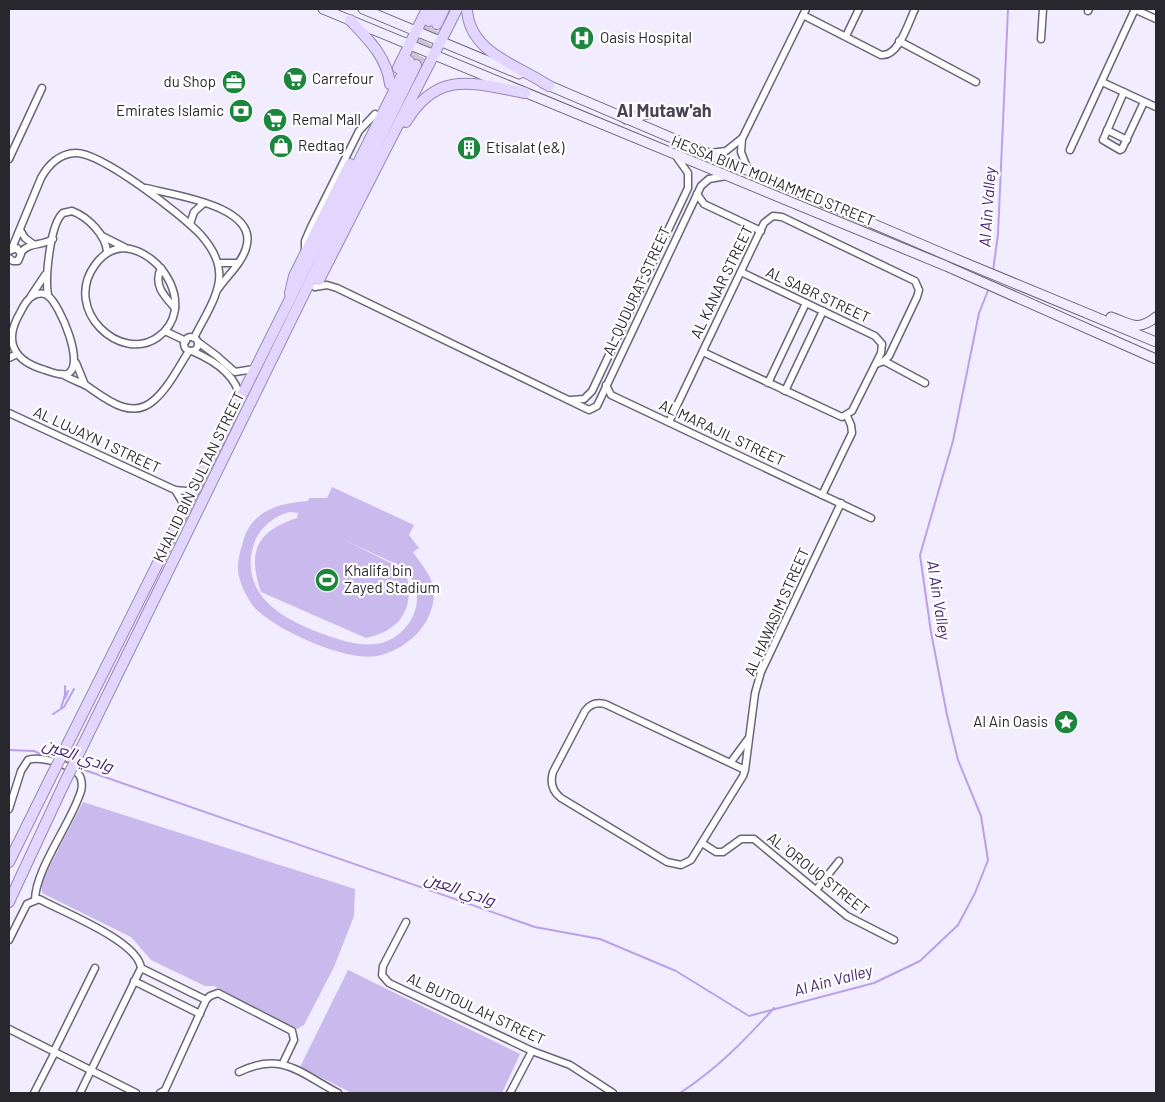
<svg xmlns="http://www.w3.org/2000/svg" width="1165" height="1102" viewBox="0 0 1165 1102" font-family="Barlow,Cairo,sans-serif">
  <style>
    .green { fill: #c9b9ec; fill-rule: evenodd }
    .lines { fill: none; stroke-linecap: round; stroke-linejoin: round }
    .stream { stroke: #b8a1ea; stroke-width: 2 }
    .primary-tunnel { stroke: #cac5d4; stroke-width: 10; stroke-dasharray: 10 5; stroke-linecap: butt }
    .street-casing { stroke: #6a6576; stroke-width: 9 }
    .secondary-casing { stroke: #6a6576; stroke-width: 11 }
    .primary-casing { stroke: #9687b5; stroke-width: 12 }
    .street { stroke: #fff; stroke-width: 6 }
    .secondary { stroke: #f1ebfe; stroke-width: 9 }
    .primary { stroke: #e3d6fe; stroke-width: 10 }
    .primary-bridge-casing { stroke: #9687b5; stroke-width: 12; stroke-linecap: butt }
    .primary-bridge { stroke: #e3d6fe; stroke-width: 10 }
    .labels { text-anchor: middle; stroke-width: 4.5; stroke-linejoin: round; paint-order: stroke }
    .poi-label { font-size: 15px; fill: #29272e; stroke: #fff; text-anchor: start }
    .street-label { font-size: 15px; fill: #29272e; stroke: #fff }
    .water-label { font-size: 16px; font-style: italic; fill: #421d71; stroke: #fff }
    .quarter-label { font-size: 18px; font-weight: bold; fill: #494455; stroke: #fff }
  </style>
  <rect width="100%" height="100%" fill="#f2edfe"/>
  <g class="green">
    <path d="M 332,487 L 414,525 L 409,535 L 419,548 L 413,552 C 421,564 434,578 434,593 C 434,624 407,650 377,656 C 346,662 274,630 253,606 C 249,600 243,590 241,583 C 235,569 239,555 243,542 C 251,510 280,503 308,501 L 309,498 L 327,498 ZM 290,512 L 298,513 L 297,518 C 257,531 247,551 261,592 L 366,638 C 403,630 416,605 405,570 L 342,539 L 407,569 C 410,576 414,583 416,590 C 422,615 400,642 375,644 C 357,646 340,640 323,634 C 284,620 240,596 253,547 C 257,530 273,516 290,512 Z"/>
    <path d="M 83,802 L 355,889 L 354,916 L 334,967 L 304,1025 L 297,1029 L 214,986 L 205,986 L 151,960 L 131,937 L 42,893 L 41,883 Z"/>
    <path d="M 348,970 L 520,1054 L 502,1093 L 352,1093 L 300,1067 Z"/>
  </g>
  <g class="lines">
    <g class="stream">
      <path d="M 993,271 L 998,234 L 1008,9"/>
      <path d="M 65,698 L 68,691"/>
      <path d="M 61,708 L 65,695 L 65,686"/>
      <path d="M 53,714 L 64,707 L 74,689"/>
      <path d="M 9,750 L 34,751 L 50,758"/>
      <path d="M 76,767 L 535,927 L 600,939 L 676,971 L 749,1016 L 874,983 L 920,961 L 958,925 L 975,893 L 988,860 L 981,816 L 958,760 L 947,715 L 931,632 L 920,555 L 953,441 L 979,313 L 989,288"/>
      <path d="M 680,1093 C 718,1068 744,1041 774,1008"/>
    </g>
    <g class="primary-tunnel">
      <path d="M 409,61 L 429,21"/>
      <path d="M 416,65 L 437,24"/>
    </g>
    <g class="street-casing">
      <g id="street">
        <path d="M 1134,9 L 1156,19"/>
        <path d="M 1088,11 L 1089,9"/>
        <path d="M 803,15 L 881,55 C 899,57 908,23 915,9"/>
        <path d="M 846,36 L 859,9"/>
        <path d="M 1041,39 L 1043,9"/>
        <path d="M 899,41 L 976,82"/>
        <path d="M 1102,82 L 1156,107"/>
        <path d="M 1124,92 L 1103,140 L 1120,150 L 1122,149 L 1144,102"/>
        <path d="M 1107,130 L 1127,140"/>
        <path d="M 1070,150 L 1135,9"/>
        <path d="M 710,153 L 726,151 L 741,139"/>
        <path d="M 9,159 L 42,88"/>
        <path d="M 748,170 L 741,152 L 742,139 L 806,9"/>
        <path d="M 146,188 C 173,195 260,206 246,248 C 242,263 227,276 218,289"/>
        <path d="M 697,194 L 704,204 L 761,231"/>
        <path d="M 190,224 L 194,212 L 204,203"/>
        <path d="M 20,230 L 25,238 L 33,244"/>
        <path d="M 102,236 L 124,247"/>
        <path d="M 12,248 L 41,178 C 48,165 60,153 76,153 C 102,153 181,214 200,234 C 209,244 218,257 219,271 C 222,292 203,319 194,338"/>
        <path d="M 123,248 C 163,250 197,309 158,337 C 121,364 62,310 95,265 C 102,255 110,249 123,248 Z"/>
        <path d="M 9,251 L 17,248 L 21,254 L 18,261 L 13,261 L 9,258"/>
        <path d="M 305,251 L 305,241 L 311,227 L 359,131 L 375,114"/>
        <path d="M 21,252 C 30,242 42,246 53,239"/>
        <path d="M 218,263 L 237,263"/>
        <path d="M 161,268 C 153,285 164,296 175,308"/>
        <path d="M 315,287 L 327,285 L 337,288 L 589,410 L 597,406 L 701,186 L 709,179 L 726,176"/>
        <path d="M 37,294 C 41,293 45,293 48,296 C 59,303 87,367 67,374 C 60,376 51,372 45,370 C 14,361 3,342 20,313 C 24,305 28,297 37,294 Z"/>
        <path d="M 48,295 C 45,278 50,224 63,213 L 72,211 C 88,217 106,235 107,252"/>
        <path d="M 31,296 L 45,275"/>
        <path d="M 165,331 L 186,341"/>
        <circle cx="191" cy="344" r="7"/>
        <path d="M 198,342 L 217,356 L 235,372 L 254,369"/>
        <path d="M 192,351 C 213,360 237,374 240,399"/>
        <path d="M 703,352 L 842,417 L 852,411 L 881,353 L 882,344 L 875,336 L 741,272"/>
        <path d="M 9,358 L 17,354"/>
        <path d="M 884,361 L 925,383"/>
        <path d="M 76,363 L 85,385"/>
        <path d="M 62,374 C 70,379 79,382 87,386 C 106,399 131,420 153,401 C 168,389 179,366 189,351"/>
        <path d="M 768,383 L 806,303"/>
        <path d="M 606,385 L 611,395 L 871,518"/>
        <path d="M 785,391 L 823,311"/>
        <path d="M 571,400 L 584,399 L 592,391 L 688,188 L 688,173 L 676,156"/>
        <path d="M 9,413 L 175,490 L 186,491 L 195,488"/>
        <path d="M 669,422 L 764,223 L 773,216 L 782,217 L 915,281 L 919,290 L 917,297 L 889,356 L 884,361 L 876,364"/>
        <path d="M 175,490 L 186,508"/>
        <path d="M 822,495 L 852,433 L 851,425 L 847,416"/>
        <path d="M 731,762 L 748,739"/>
        <path d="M 745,770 L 605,704 C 597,702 590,704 585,711 L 553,772 C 550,782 552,791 561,798 L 667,862 L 681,865 L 691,860 L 743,776 L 745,770 L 755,693 L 761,672 L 841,503"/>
        <path d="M 9,809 L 21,771 L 28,760 C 40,755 78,766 81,779 C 83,787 81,792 78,799 C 67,828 35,872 35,900"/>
        <path d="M 702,843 L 716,852 L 723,852 L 741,839 L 754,839 L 847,916 L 894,940"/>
        <path d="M 816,890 L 839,861"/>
        <path d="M 406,922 L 383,966 L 382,975 L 389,983 L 532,1051 L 570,1065 L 613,1093"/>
        <path d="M 9,940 L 27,904 L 39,899 C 63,912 138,941 141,968"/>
        <path d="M 134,981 L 200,1014"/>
        <path d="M 9,1029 L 136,1093"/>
        <path d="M 54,1051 L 95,968"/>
        <path d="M 239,1072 C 282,1051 300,1073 338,1093"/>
        <path d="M 34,1093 L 55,1052"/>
        <path d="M 80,1093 L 141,968 L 206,1000"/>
        <path d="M 160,1093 L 165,1090 L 206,1000 L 210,996 L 218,993 L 292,1031 L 294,1040 L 283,1063"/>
        <path d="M 510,1093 L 532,1051"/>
      </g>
    </g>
    <g class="secondary-casing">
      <g id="secondary">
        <path d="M 323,9 L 946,266 L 1156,359"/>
        <path d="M 363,9 L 519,74"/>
        <path d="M 543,83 L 951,257 L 1156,342"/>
        <path d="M 626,119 L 648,114"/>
        <path d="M 1111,317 C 1131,324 1137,332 1156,317"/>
      </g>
    </g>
    <g class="primary-casing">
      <g id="primary">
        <path d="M 467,9 C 469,53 518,65 549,86"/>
        <path d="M 350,20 C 368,39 387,57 390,84"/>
        <path d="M 429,21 L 435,9"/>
        <path d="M 437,24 L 444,9"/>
        <path d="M 398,68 L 427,9"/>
        <path d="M 406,122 C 438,68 476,84 525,93"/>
        <path d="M 319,280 L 457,9"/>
        <path d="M 290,293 L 294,276 L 350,164"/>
        <path d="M 69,741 L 409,61"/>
        <path d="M 82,747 L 416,65"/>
        <path d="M 9,862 L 50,779"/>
        <path d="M 9,902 L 63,786"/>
      </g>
    </g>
    <use href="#street" class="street"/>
    <use href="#secondary" class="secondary"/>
    <use href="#primary" class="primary"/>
    <g class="primary-bridge-casing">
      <g id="primary-bridge">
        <path d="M 50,779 L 69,741"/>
        <path d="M 63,786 L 82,747"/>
      </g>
    </g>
    <use href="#primary-bridge" class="primary-bridge"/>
  </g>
  <defs>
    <g id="hospital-disc" transform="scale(1.25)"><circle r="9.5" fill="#1b863c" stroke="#fff"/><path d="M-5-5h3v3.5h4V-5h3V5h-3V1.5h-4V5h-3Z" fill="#fff"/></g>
    <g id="supermarket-disc" transform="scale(1.25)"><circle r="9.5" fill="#1b863c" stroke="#fff"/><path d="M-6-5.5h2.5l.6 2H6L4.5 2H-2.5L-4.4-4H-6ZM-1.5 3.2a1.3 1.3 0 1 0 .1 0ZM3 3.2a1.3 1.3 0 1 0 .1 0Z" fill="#fff"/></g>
    <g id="office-disc" transform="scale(1.25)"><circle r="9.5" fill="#1b863c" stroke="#fff"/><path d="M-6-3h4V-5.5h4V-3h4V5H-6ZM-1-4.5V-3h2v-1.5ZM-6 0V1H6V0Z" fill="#fff"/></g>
    <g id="bank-disc" transform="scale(1.25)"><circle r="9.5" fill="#1b863c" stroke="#fff"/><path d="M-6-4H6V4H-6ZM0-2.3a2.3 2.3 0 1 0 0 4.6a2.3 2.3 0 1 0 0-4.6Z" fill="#fff"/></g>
    <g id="shop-disc" transform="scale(1.25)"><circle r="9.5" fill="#1b863c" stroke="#fff"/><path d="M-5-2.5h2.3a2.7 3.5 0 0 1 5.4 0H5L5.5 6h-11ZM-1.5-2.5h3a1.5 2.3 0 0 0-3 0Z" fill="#fff"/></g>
    <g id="building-disc" transform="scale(1.25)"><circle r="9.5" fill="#1b863c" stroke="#fff"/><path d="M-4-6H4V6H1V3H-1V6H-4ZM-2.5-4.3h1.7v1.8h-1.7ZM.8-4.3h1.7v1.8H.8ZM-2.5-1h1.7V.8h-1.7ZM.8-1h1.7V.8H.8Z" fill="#fff"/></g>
    <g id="stadium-disc" transform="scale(1.25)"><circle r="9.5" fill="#1b863c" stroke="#fff"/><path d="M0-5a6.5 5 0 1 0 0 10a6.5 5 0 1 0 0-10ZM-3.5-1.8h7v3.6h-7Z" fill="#fff"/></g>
    <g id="sight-disc" transform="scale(1.25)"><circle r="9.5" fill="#1b863c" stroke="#fff"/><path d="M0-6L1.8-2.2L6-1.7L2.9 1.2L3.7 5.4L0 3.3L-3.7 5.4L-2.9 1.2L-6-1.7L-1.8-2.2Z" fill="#fff"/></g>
  </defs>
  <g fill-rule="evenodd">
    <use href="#hospital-disc" x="582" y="38"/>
    <use href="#supermarket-disc" x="295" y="79"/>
    <use href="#office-disc" x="234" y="82"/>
    <use href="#bank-disc" x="241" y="111"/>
    <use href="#supermarket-disc" x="275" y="120"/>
    <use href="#shop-disc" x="281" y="146"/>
    <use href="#building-disc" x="469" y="148"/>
    <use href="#stadium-disc" x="327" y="580"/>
    <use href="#sight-disc" x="1066" y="722"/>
  </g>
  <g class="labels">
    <g class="poi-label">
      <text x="600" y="43">Oasis Hospital</text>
      <text x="312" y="84">Carrefour</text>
      <text x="216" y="87" text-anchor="end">du Shop</text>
      <text x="224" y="116" text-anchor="end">Emirates Islamic</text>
      <text x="292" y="125">Remal Mall</text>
      <text x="298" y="151">Redtag</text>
      <text x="486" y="153">Etisalat (e&amp;)</text>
      <text x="344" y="576">Khalifa bin<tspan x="344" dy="17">Zayed Stadium</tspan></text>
      <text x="1048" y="727" text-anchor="end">Al Ain Oasis</text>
    </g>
    <g class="street-label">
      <text transform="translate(773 181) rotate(22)" y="5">HESSA BINT MOHAMMED STREET</text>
      <text transform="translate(722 282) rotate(-64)" y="5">AL KANAR STREET</text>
      <text transform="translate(637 291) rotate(-65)" y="5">AL QUDURAT STREET</text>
      <text transform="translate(818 295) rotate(25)" y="5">AL SABR STREET</text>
      <text transform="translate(722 433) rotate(25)" y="5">AL MARAJIL STREET</text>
      <text transform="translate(97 440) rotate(25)" y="5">AL LUJAYN 1 STREET</text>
      <text transform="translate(199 477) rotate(-64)" y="5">KHALID BIN SULTAN STREET</text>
      <text transform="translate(777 612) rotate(-66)" y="5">AL HAWASIM STREET</text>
      <text transform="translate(818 874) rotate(38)" y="5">AL 'OROUQ STREET</text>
      <text transform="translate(476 1009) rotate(25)" y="5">AL BUTOULAH STREET</text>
    </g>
    <g class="water-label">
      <text transform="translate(987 207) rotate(-86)" y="6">Al Ain Valley</text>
      <text transform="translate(939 600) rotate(81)" y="6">Al Ain Valley</text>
      <text transform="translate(78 755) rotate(19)" y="6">وادي العين</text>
      <text transform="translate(460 889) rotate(19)" y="6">وادي العين</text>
      <text transform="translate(833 980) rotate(-15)" y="6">Al Ain Valley</text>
    </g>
    <g class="quarter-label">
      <text x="664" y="117">Al Mutaw'ah</text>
    </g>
  </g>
  <rect width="1165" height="1102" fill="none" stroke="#29272e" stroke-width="20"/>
</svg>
